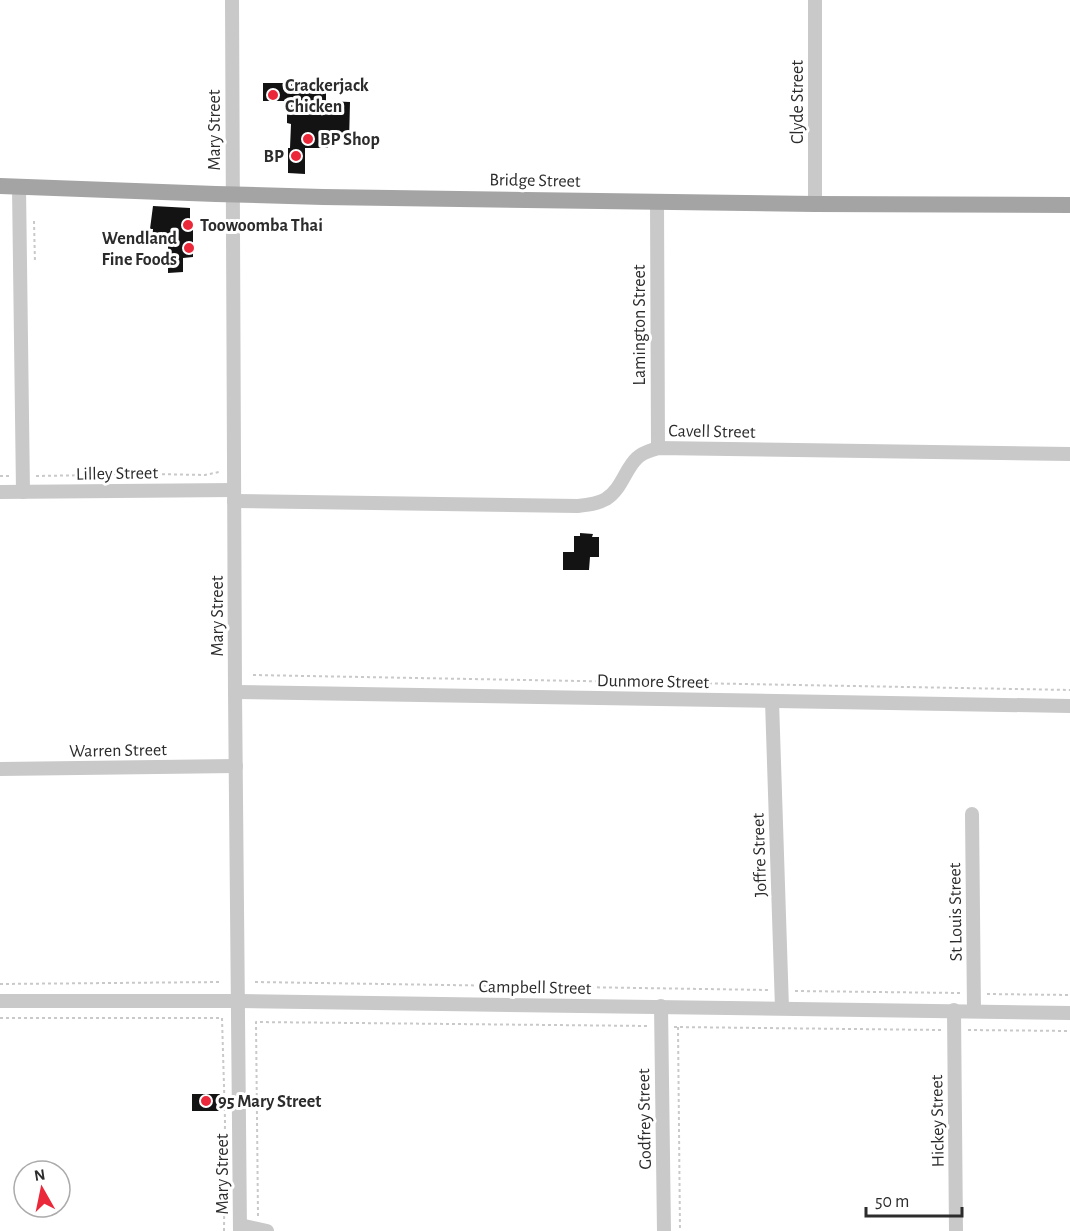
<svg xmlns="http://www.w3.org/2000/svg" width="1070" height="1231" viewBox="0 0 1070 1231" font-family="'Alegreya Sans',sans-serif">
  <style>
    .building { fill: #131313 }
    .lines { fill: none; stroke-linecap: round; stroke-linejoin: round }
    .path { stroke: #c9c9c9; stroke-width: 2; stroke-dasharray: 3 3; stroke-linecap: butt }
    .minor { stroke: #c9c9c9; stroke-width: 14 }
    .major { stroke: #a4a4a4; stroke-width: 16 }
    .poi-dot { fill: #ea283a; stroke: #fff; stroke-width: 2 }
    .labels { text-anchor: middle; stroke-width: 6; stroke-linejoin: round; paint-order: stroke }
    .poi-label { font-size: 18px; font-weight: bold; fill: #2c2c2c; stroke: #fff; text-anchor: start }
    .street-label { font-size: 18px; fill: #2c2c2c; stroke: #fff }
  </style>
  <rect width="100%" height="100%" fill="#fff"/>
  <g class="building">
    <path d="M 263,83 L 309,83 L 309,85 L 326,85 L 326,101 L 350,102 L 349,142 L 328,142 L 328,148 L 305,148 L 305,174 L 288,173 L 288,148 L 290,148 L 291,124 L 287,123 L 287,101 L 263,101 Z"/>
    <path d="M 153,206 L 190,208 L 190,223 L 193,223 L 193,257 L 183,258 L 183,272 L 168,273 L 168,245 L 152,244 L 153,229 L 150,229 Z"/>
    <path d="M 580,533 L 593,534 L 592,537 L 599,537 L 599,557 L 590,557 L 589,570 L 563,570 L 563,552 L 574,552 L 574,536 L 580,536 Z"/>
    <path d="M 192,1094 L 220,1094 L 220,1096 L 225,1095 L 225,1110 L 220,1110 L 220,1111 L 192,1111 Z"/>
  </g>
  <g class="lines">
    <g class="path">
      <path d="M 34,221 L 35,263"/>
      <path d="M 0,476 L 9,476"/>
      <path d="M 36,476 L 152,474 L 205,475 L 219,472"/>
      <path d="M 253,675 L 1070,690"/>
      <path d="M 255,982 L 768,990"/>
      <path d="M 0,984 L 221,982"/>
      <path d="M 795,991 L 960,993"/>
      <path d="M 987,994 L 1070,995"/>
      <path d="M 0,1018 L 222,1018 L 225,1120 L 224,1231"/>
      <path d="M 674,1027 L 941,1030"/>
      <path d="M 678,1027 L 680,1231"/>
      <path d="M 968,1030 L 1070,1031"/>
      <path d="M 258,1216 L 256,1022 L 650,1026"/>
    </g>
    <g class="minor">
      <path d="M 232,0 L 235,692 L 240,1231"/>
      <path d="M 19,187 L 23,492"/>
      <path d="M 657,201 L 658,448"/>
      <path d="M 815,204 L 815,0"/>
      <path d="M 0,492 L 234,490"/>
      <path d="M 234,501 L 578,506 C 588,505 597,504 606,499 C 622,489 625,469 637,458 C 643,452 650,451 658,448 L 1070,454"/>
      <path d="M 235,692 L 1070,706"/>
      <path d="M 772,701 L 782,1008"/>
      <path d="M 0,769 L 236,766"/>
      <path d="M 972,814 L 974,1011"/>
      <path d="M 0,1001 L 238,1001 L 1070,1013"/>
      <path d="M 661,1006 L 664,1231"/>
      <path d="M 954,1010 L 956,1231"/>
      <path d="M 240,1225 L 267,1231"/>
    </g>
    <path class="major" d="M 0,186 L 216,194 L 323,197 L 815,204 L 1070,205"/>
  </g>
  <g class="poi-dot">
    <circle cx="273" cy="95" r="6"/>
    <circle cx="308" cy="139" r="6"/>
    <circle cx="296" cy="156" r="6"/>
    <circle cx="188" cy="225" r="6"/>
    <circle cx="189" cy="248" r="6"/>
    <circle cx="206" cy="1101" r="6"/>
  </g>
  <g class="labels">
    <g class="poi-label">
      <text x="285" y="91">Crackerjack<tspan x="285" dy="21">Chicken</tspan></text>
      <text x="320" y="145">BP Shop</text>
      <text x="284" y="162" text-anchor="end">BP</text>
      <text x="200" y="231">Toowoomba Thai</text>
      <text x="177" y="244" text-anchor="end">Wendland<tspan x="177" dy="21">Fine Foods</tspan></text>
      <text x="218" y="1107">95 Mary Street</text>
    </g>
    <g class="street-label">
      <text transform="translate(797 102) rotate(-90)" y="6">Clyde Street</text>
      <text transform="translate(214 130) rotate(-90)" y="6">Mary Street</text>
      <text transform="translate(535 180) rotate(1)" y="6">Bridge Street</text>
      <text transform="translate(639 325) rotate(-90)" y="6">Lamington Street</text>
      <text transform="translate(712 431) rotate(1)" y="6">Cavell Street</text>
      <text transform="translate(117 473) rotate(-1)" y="6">Lilley Street</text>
      <text transform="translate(217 616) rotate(-90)" y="6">Mary Street</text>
      <text transform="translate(653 681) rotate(1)" y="6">Dunmore Street</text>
      <text transform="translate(118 750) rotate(-1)" y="6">Warren Street</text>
      <text transform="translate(759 855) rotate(-92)" y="6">Joffre Street</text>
      <text transform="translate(955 912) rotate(-91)" y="6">St Louis Street</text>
      <text transform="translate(535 987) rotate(1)" y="6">Campbell Street</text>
      <text transform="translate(644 1119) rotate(-91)" y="6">Godfrey Street</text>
      <text transform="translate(937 1121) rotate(-91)" y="6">Hickey Street</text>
      <text transform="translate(222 1174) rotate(-90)" y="6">Mary Street</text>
    </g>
  </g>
  <g transform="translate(42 1189) rotate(351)"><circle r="28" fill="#ffffff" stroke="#ababab" stroke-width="1.5"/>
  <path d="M0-4.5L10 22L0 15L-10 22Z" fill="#ea283a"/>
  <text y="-9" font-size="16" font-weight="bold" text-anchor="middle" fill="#2c2c2c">N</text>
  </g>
  <path d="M866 1207v9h96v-9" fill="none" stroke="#2c2c2c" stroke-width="3"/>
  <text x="875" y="1207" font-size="18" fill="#2c2c2c" stroke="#ffffff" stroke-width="4.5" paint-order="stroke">50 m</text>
</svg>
